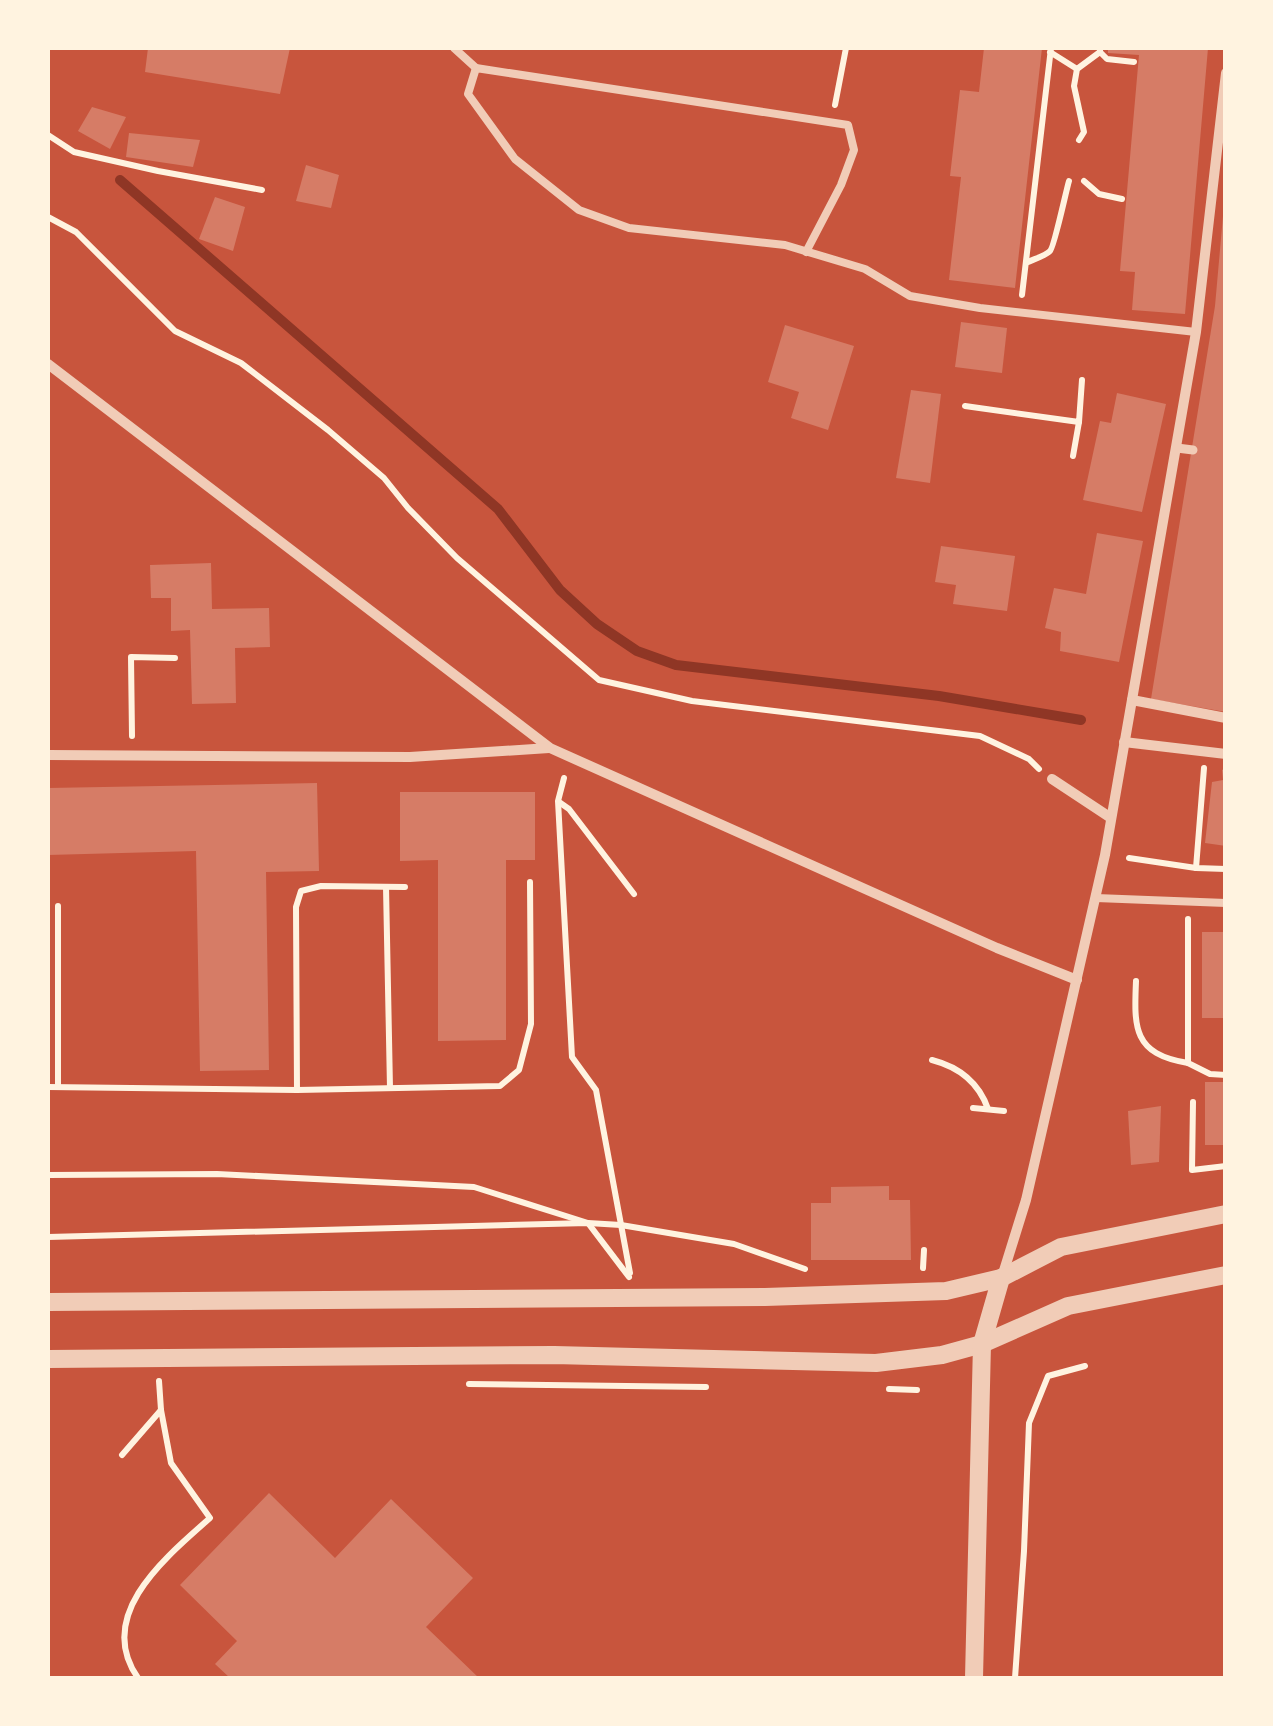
<svg xmlns="http://www.w3.org/2000/svg" width="1273" height="1726" viewBox="0 0 1273 1726" font-family="Rubik,sans-serif">
  <style>
    .lines { fill: none; stroke-linecap: round; stroke-linejoin: round }
    .stream { stroke: #8f3625; stroke-width: 10 }
    .building { fill: #d67c66 }
    .path { stroke: #fff3e0; stroke-width: 6 }
    .service { stroke: #f1ccb7; stroke-width: 8 }
    .pedestrian { stroke: #f1ccb7; stroke-width: 9 }
    .minor { stroke: #f1ccb7; stroke-width: 10 }
    .tertiary { stroke: #f1ccb7; stroke-width: 18 }
  </style>
  <rect width="100%" height="100%" fill="#c8553d"/>
  <g class="lines">
    <path class="stream" d="M 120,180 L 498,509 L 560,590 L 597,624 L 637,651 L 676,665 L 939,696 L 1081,720"/>
  </g>
  <g class="building">
    <path d="M 148,48 L 290,48 L 280,94 L 145,72 Z"/>
    <path d="M 984,48 L 1042,48 L 1015,288 L 949,280 L 961,177 L 950,176 L 960,90 L 979,92 Z"/>
    <path d="M 1108,48 L 1208,48 L 1185,314 L 1132,310 L 1135,272 L 1120,271 L 1139,55 L 1108,53 Z"/>
    <path d="M 92,107 L 126,117 L 110,149 L 78,131 Z"/>
    <path d="M 129,133 L 200,140 L 193,167 L 126,157 Z"/>
    <path d="M 306,165 L 339,175 L 331,208 L 296,201 Z"/>
    <path d="M 215,197 L 245,207 L 233,251 L 199,239 Z"/>
    <path d="M 1223,216 L 1226,216 L 1226,712 L 1151,699 L 1215,306 Z"/>
    <path d="M 961,322 L 1007,328 L 1002,373 L 955,367 Z"/>
    <path d="M 785,325 L 854,346 L 828,430 L 791,418 L 799,392 L 768,382 Z"/>
    <path d="M 911,390 L 941,394 L 930,483 L 896,478 Z"/>
    <path d="M 1117,393 L 1166,404 L 1142,512 L 1083,500 L 1100,421 L 1111,423 Z"/>
    <path d="M 1097,533 L 1143,541 L 1119,662 L 1060,651 L 1061,632 L 1045,628 L 1054,588 L 1086,594 Z"/>
    <path d="M 941,546 L 1015,556 L 1007,611 L 953,604 L 956,585 L 935,582 Z"/>
    <path d="M 211,563 L 212,609 L 269,608 L 270,647 L 235,648 L 236,703 L 192,704 L 190,630 L 171,631 L 171,598 L 151,598 L 150,565 Z"/>
    <path d="M 1226,768 L 1226,846 L 1205,843 L 1212,782 L 1223,780 L 1222,770 Z"/>
    <path d="M 317,783 L 319,871 L 266,872 L 269,1070 L 200,1071 L 196,851 L 48,855 L 48,788 Z"/>
    <path d="M 400,792 L 535,792 L 535,860 L 506,860 L 506,1040 L 438,1041 L 438,860 L 400,861 Z"/>
    <rect x="1202" y="932" width="24" height="86"/>
    <rect x="1205" y="1082" width="21" height="63"/>
    <path d="M 1161,1106 L 1159,1162 L 1131,1165 L 1128,1111 Z"/>
    <path d="M 889,1186 L 889,1200 L 910,1200 L 911,1260 L 811,1260 L 811,1203 L 831,1203 L 831,1187 Z"/>
    <path d="M 269,1493 L 335,1558 L 391,1499 L 473,1578 L 426,1627 L 479,1678 L 230,1678 L 215,1664 L 237,1641 L 180,1585 Z"/>
  </g>
  <g class="lines">
    <g class="path">
      <path d="M 1100,48 L 1100,52 L 1107,59 L 1134,62"/>
      <path d="M 1050,52 L 1077,69"/>
      <path d="M 835,105 L 846,48"/>
      <path d="M 48,135 L 74,152 L 158,171 L 262,190"/>
      <path d="M 1079,140 L 1084,132 L 1074,86 L 1077,69 L 1100,52"/>
      <path d="M 1084,181 L 1099,194 L 1122,199"/>
      <path d="M 48,217 L 76,232 L 175,331 L 241,363 L 328,430 L 384,478 L 408,508 L 457,558 L 599,680 L 692,701 L 980,736 L 1029,759 L 1039,769"/>
      <path d="M 1028,262 C 1034,259 1045,256 1050,251 C 1054,248 1066,191 1069,181"/>
      <path d="M 1022,295 L 1051,48"/>
      <path d="M 965,406 L 1079,422 L 1082,380"/>
      <path d="M 1073,456 L 1079,422"/>
      <path d="M 132,736 L 131,657 L 175,658"/>
      <path d="M 564,778 L 558,801 L 572,1057 L 596,1090 L 630,1273"/>
      <path d="M 559,802 L 569,809 L 634,894"/>
      <path d="M 1129,858 L 1196,868 L 1226,869"/>
      <path d="M 1196,868 L 1204,768"/>
      <path d="M 386,887 L 390,1088"/>
      <path d="M 1188,919 L 1188,1063 L 1210,1074 L 1226,1075"/>
      <path d="M 1136,981 C 1134,1028 1133,1054 1188,1063"/>
      <path d="M 932,1060 C 959,1067 979,1083 988,1109"/>
      <path d="M 48,1087 L 297,1090 L 500,1086 L 519,1070 L 531,1024 L 530,882"/>
      <path d="M 58,1087 L 58,906"/>
      <path d="M 297,1090 L 296,907 L 301,891 L 321,886 L 405,887"/>
      <path d="M 1193,1102 L 1192,1170 L 1226,1166"/>
      <path d="M 973,1108 L 1004,1111"/>
      <path d="M 48,1175 L 217,1174 L 474,1187 L 588,1223 L 629,1277"/>
      <path d="M 48,1237 L 588,1223 L 621,1225 L 734,1244 L 805,1269"/>
      <path d="M 923,1268 L 924,1250"/>
      <path d="M 159,1381 L 161,1410"/>
      <path d="M 469,1384 L 706,1387"/>
      <path d="M 889,1389 L 917,1390"/>
      <path d="M 122,1455 L 161,1410 L 171,1463 L 210,1518 C 166,1557 94,1615 138,1678"/>
      <path d="M 1015,1678 L 1024,1551 L 1029,1423 L 1048,1376 L 1085,1366"/>
    </g>
    <g class="service">
      <path d="M 454,48 L 476,68"/>
      <path d="M 806,252 L 841,185 L 854,150 L 848,125 L 476,68 L 468,94 L 515,159 L 579,210 L 629,228 L 785,245 L 865,269 L 910,296 L 980,308 L 1196,332"/>
      <path d="M 1096,898 L 1226,903"/>
    </g>
    <path class="pedestrian" d="M 1177,448 L 1193,450"/>
    <g class="minor">
      <path d="M 48,364 L 550,748 L 997,948 L 1077,980"/>
      <path d="M 1132,700 L 1226,718"/>
      <path d="M 1124,742 L 1226,754"/>
      <path d="M 48,755 L 410,757 L 549,748"/>
      <path d="M 1052,779 L 1111,818"/>
      <path d="M 1002,1277 L 1026,1200 L 1105,855 L 1196,332 L 1226,73"/>
    </g>
    <g class="tertiary">
      <path d="M 48,1302 L 765,1297 L 946,1291 L 1001,1278 L 1061,1247 L 1226,1214"/>
      <path d="M 48,1359 L 554,1355 L 876,1363 L 942,1355 L 982,1344 L 1068,1306 L 1226,1275"/>
      <path d="M 974,1678 L 982,1344 L 1001,1278"/>
    </g>
  </g>
  <rect width="1273" height="1726" fill="none" stroke="#fff3e0" stroke-width="100"/>
</svg>
